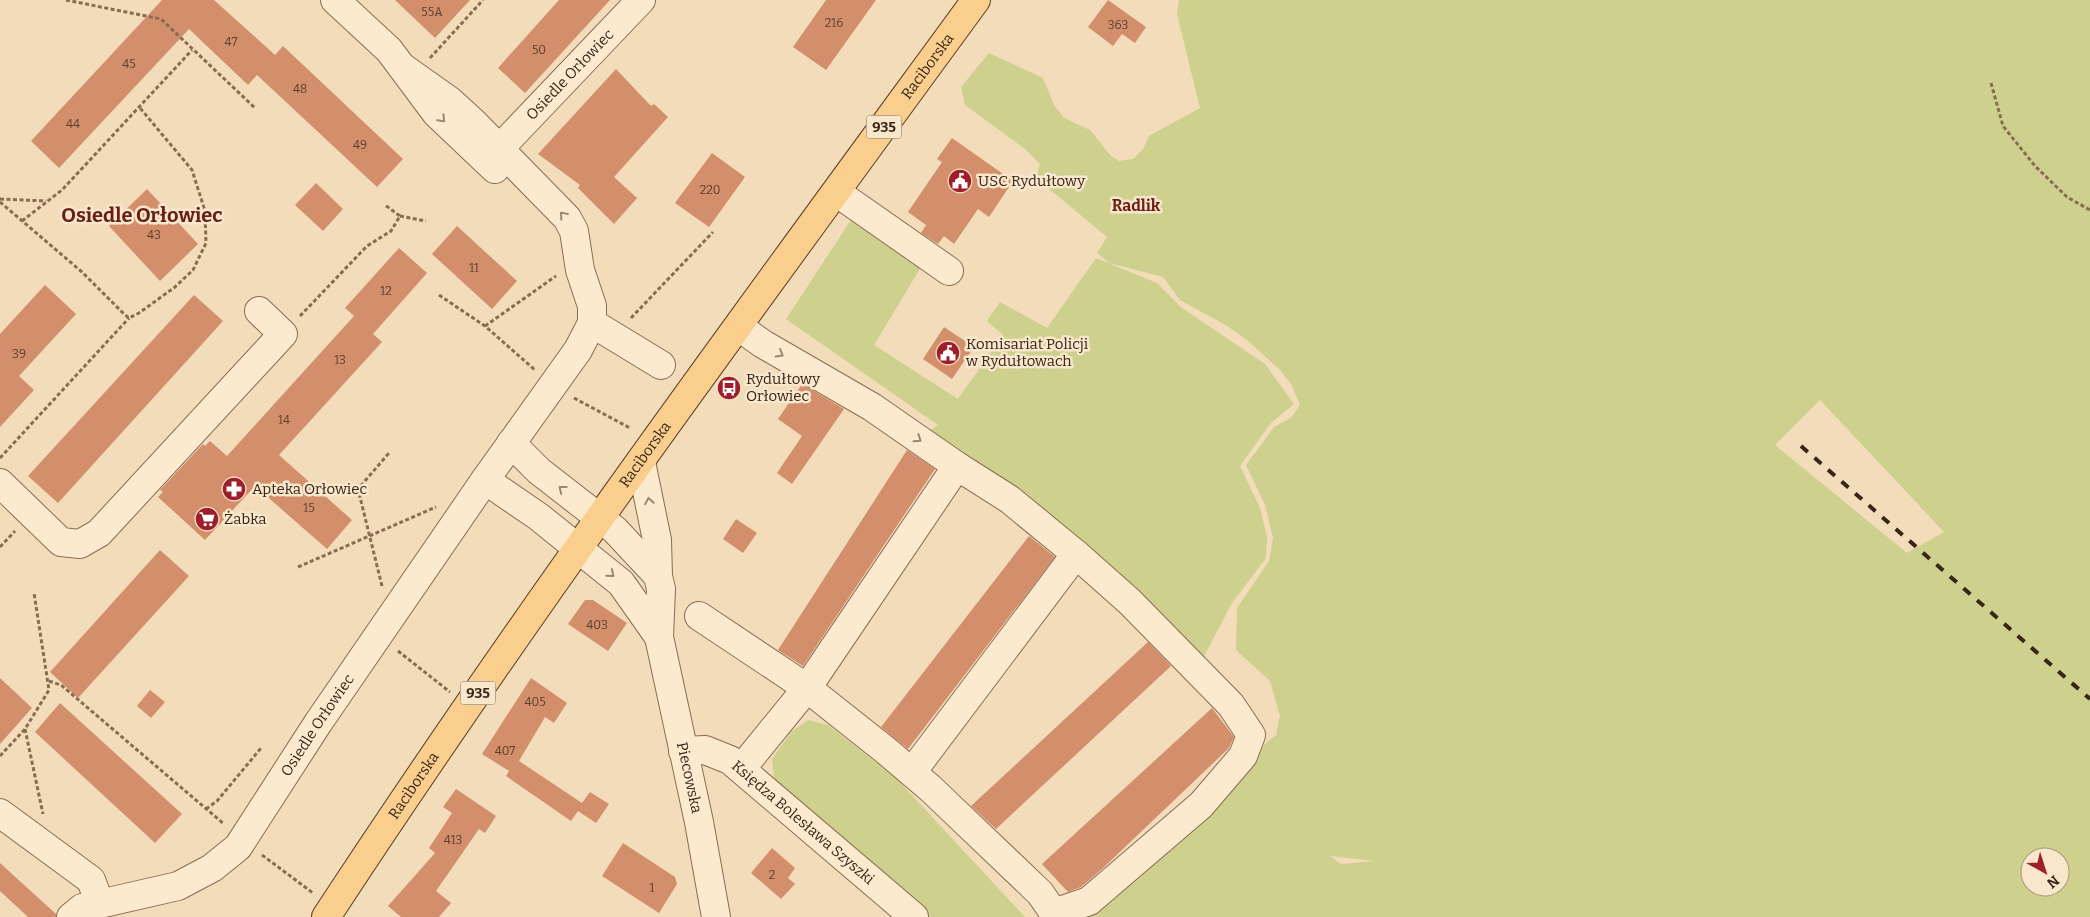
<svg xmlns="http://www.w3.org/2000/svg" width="2090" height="917" viewBox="0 0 2090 917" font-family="Bitter,serif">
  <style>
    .green { fill: #ced08e; fill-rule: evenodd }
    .building { fill: #d38f6c }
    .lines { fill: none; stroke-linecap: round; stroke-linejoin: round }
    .minor-casing { stroke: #8a6c53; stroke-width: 30 }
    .major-casing { stroke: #573a28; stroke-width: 30 }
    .path { stroke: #8a6c53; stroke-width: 3; stroke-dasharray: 4 2.5; stroke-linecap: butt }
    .minor { stroke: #fceace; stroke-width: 28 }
    .major { stroke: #facf8d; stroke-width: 28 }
    .rail { stroke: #37251a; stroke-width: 4; stroke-dasharray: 9 9; stroke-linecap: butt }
    .oneway { stroke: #9a8874 }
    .labels { text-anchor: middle; stroke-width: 5; stroke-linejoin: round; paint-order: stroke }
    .number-label { font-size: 12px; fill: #5e402e }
    .shield { fill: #f8e7cb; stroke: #715f4f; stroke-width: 1 }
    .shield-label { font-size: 14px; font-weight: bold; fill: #37251a }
    .street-label { font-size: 15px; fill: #37251a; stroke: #f8e7cb }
    .poi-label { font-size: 15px; fill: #37251a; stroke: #f8e7cb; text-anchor: start }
    .neighbourhood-label { font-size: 16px; font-weight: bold; fill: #681f15; stroke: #f8e7cb }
    .district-label { font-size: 20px; font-weight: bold; fill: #681f15; stroke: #f8e7cb }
  </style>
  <rect width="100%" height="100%" fill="#f2dcba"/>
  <g class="green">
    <path d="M 1179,0 L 2090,0 L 2090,917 L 1078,917 L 1109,902 L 1146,872 L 1257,751 L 1276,735 L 1280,716 L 1270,681 L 1236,650 L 1237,608 L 1269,561 L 1273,538 L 1265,505 L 1246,465 L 1274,427 L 1291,418 L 1300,405 L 1291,384 L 1280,370 L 1247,340 L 1227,326 L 1180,300 L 1163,277 L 1109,263 L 1097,253 L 1107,237 L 1036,178 L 1040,164 L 1025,149 L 965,105 L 961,87 L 989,53 L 1043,78 L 1054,105 L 1064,118 L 1090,130 L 1111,156 L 1119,161 L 1133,159 L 1143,149 L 1149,136 L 1200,108 L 1177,14 ZM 1820,400 L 1944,532 L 1907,553 L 1775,445 ZM 1330,856 L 1374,861 L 1341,864 ZM 2030,857 L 2060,857 L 2060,887 L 2030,887 Z"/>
    <path d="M 853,217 L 921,267 L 874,345 L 958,399 L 1003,335 L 987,321 L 1000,302 L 1047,328 L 1096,258 L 1157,283 L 1182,308 L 1265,364 L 1294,404 L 1271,423 L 1240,466 L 1260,508 L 1267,537 L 1266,558 L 1232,603 L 1201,662 L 927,432 L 938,425 L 786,319 Z"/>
    <path d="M 808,720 L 828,725 L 895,777 L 1025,917 L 930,917 L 774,779 L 772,759 L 791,732 Z"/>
  </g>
  <g class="building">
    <path d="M 162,0 L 214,0 L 275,55 L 283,46 L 403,159 L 377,187 L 257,75 L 248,85 L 189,29 L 59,168 L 31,141 Z"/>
    <path d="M 395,0 L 470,0 L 435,38 Z"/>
    <path d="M 559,0 L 610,0 L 525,93 L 498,68 Z"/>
    <path d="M 826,0 L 876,0 L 826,70 L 793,47 Z"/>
    <path d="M 1108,0 L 1146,27 L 1135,43 L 1122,34 L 1113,46 L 1088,27 Z"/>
    <path d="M 616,69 L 651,106 L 654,104 L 668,117 L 614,177 L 637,198 L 614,224 L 578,188 L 580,185 L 538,154 Z"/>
    <path d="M 952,138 L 1013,181 L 989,217 L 978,209 L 954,244 L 944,236 L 938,244 L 921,233 L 926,225 L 908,212 L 942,162 L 937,159 Z"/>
    <path d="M 712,153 L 745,177 L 709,227 L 675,203 Z"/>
    <path d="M 316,183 L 343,209 L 323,231 L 295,205 Z"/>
    <path d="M 147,189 L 198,244 L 160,281 L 109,226 Z"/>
    <path d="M 457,226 L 517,281 L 492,309 L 432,254 Z"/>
    <path d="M 399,248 L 427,273 L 373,334 L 382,342 L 279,455 L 352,520 L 327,549 L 255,486 L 205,540 L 158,497 L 163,492 L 160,490 L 203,444 L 205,446 L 210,441 L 227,456 L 354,316 L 345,308 Z"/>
    <path d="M 45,285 L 76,314 L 19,376 L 34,390 L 0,427 L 0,334 Z"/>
    <path d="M 194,295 L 223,321 L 58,503 L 28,476 Z"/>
    <path d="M 944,327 L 974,347 L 952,379 L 923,359 Z"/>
    <path d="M 802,384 L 844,409 L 792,484 L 777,473 L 802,436 L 778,419 Z"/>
    <path d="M 907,450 L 935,469 L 803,666 L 778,650 Z"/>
    <path d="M 736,519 L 757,533 L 743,553 L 723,539 Z"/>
    <path d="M 1029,536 L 1055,557 L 908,749 L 881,727 Z"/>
    <path d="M 160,550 L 189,576 L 78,698 L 50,672 Z"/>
    <path d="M 585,600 L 593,600 L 627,623 L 608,651 L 568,624 Z"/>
    <path d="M 1148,642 L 1171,666 L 996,829 L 971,806 Z"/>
    <path d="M 0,678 L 32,708 L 0,744 Z"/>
    <path d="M 531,678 L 567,703 L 554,723 L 545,717 L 519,761 L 582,803 L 590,792 L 609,804 L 596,823 L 578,811 L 571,821 L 506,776 L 509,771 L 482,754 Z"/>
    <path d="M 150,690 L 165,702 L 151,718 L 137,706 Z"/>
    <path d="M 60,703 L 182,814 L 155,843 L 35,732 Z"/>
    <path d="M 1212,708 L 1234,737 L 1229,748 L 1102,869 L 1081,887 L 1068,892 L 1042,864 Z"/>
    <path d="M 456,789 L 496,816 L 485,833 L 479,829 L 436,891 L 451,903 L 439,917 L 401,917 L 388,906 L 435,853 L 429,848 L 452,813 L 443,807 Z"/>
    <path d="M 623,843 L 675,877 L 677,884 L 659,913 L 602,876 Z"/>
    <path d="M 772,848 L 795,868 L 788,878 L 795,884 L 781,899 L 751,873 Z"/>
    <path d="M 0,863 L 56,914 L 56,917 L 28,917 L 0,891 Z"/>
  </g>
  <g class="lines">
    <g class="minor-casing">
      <g id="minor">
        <path d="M 335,0 L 389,50 L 436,113 L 495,169"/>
        <path id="s1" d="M 485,159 L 499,149 L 641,0"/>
        <path d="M 836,192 L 949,271"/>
        <path d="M 592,323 L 661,365"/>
        <path d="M 739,327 L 763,344 L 872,407 L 957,466"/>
        <path id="s2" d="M 511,443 L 539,471 L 615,530 L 658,576 L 661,589 L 659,637 L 699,822 L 716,917"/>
        <path d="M 641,462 L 657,540 L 658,576"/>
        <path d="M 485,480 L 539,517 L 621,583 L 659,637"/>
        <path d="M 0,483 L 61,542 L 80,544 L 99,533 L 283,334 L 259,311"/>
        <path d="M 699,616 L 807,688 L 884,749 L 930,788 L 1040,893 L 1054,913 L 1054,917"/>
        <path id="s3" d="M 683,751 L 705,750 L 730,760 L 914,917"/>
        <path d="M 741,769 L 807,688 L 957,466 L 1009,499 L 1076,554 L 1130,602 L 1231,705 L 1251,735 L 1243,756 L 1201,805 L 1089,901 L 1054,913"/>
        <path d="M 912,772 L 1076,554"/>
        <path d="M 0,813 L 91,880 L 100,904"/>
        <path id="s4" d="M 71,917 L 82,908 L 178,886 L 212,868 L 238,847 L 318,723 L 485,480 L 578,350 L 592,323 L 592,306 L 580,270 L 574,231 L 567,218 L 472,121 L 450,101 L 402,67"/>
      </g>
    </g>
    <g class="major-casing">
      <g id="major">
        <path id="s5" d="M 326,917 C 531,604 755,302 976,0"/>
      </g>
    </g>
    <g class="path">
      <path d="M 66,0 L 161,19 L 255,108"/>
      <path d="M 430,58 L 483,0"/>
      <path d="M 1991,83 L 2003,126 L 2035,166 L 2067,197 L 2090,210"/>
      <path d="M 0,199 L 46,201"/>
      <path d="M 0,202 L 82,272 L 123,313 L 129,318 L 139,313 L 175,287 L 193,270 L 206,243 L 205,211 L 192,170 L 140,108"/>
      <path d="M 400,216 L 426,221"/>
      <path d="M 22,221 L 62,190 L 192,50"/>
      <path d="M 439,295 L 485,326 L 535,370"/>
      <path d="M 300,316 L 367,246 L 391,231 L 400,216 L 385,205"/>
      <path d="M 631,318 L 713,232"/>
      <path d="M 485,326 L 556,276"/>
      <path d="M 574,398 L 630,428"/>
      <path d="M 0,458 L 129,318"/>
      <path d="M 0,547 L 15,531"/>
      <path d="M 298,567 L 436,507"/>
      <path d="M 382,586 L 358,489 L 389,453"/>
      <path d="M 398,651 L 450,692"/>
      <path d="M 49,681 L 61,685 L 224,824"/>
      <path d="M 25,729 L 43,814"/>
      <path d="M 0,756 L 25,729 L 49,690 L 34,593"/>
      <path d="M 206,809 L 217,801 L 261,748"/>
      <path d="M 262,855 L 313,893"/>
    </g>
    <use href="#minor" class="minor"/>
    <use href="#major" class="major"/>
    <path class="rail" d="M 1801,446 L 2090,699"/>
  </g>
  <defs><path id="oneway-chevron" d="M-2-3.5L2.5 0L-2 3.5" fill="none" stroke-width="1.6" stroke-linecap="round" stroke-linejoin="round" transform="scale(1.25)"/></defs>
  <g class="oneway">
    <use href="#oneway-chevron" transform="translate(442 119) rotate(46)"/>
    <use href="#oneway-chevron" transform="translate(563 215) rotate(-131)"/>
    <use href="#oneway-chevron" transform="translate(780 354) rotate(30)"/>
    <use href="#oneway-chevron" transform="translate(918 439) rotate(34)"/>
    <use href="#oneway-chevron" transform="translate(562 489) rotate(-142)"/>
    <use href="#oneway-chevron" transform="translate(649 501) rotate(-99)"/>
    <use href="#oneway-chevron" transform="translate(611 574) rotate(40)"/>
  </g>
  <defs>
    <g id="civic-disc" transform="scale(1.25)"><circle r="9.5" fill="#9e1e2a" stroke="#f8e7cb"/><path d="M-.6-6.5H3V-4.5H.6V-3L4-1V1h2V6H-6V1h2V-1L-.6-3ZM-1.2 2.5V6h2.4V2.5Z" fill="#fff"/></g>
    <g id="bus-disc" transform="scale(1.25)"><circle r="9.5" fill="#9e1e2a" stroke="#f8e7cb"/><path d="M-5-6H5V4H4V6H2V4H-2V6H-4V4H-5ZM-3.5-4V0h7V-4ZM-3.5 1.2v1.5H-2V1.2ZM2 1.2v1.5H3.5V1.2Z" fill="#fff"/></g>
    <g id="pharmacy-disc" transform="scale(1.25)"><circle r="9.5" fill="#9e1e2a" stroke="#f8e7cb"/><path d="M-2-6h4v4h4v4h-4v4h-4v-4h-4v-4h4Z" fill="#fff"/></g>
    <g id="supermarket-disc" transform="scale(1.25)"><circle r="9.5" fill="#9e1e2a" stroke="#f8e7cb"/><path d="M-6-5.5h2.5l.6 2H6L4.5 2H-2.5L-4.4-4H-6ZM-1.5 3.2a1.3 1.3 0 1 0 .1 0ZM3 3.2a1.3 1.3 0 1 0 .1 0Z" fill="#fff"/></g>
  </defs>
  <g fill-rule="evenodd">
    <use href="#civic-disc" x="960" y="181"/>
    <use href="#civic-disc" x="948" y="353"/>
    <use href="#bus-disc" x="729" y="388"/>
    <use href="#pharmacy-disc" x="234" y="489"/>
    <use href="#supermarket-disc" x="207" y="519"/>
  </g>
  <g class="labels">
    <g class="number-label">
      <text x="432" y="16">55A</text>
      <text x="834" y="27">216</text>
      <text x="1118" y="29">363</text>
      <text x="231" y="46">47</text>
      <text x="539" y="54">50</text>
      <text x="129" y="68">45</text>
      <text x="300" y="93">48</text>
      <text x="73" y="128">44</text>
      <text x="360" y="149">49</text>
      <text x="710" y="194">220</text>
      <text x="154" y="239">43</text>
      <text x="474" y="272">11</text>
      <text x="386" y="295">12</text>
      <text x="19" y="358">39</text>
      <text x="340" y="364">13</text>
      <text x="284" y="424">14</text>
      <text x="309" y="512">15</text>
      <text x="597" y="629">403</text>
      <text x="535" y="706">405</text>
      <text x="505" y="755">407</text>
      <text x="453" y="844">413</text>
      <text x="772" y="879">2</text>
      <text x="652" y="892">1</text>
    </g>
    <g class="shield">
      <rect x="866.5" y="115.5" width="35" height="23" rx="4"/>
      <rect x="460.5" y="681.5" width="35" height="23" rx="4"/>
    </g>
    <g class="shield-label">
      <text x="884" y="132">935</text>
      <text x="478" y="698">935</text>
    </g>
    <g class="street-label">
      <text dy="5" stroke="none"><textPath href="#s5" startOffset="1042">Raciborska</textPath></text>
      <text dy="5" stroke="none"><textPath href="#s1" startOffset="120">Osiedle Orłowiec</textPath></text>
      <text dy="5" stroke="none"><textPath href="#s5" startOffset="562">Raciborska</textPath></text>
      <text dy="5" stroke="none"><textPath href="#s4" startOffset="330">Osiedle Orłowiec</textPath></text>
      <text dy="5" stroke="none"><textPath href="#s2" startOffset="404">Piecowska</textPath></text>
      <text dy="5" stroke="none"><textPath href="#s5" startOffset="158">Raciborska</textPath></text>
      <text dy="5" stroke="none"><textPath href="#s3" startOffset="145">Księdza Bolesława Szyszki</textPath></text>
    </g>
    <g class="poi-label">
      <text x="978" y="186">USC Rydułtowy</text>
      <text x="966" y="349">Komisariat Policji<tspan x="966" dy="17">w Rydułtowach</tspan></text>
      <text x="746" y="384">Rydułtowy<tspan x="746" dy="17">Orłowiec</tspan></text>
      <text x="252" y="494">Apteka Orłowiec</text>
      <text x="224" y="524">Żabka</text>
    </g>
    <g class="neighbourhood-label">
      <text x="1136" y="211">Radlik</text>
    </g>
    <g class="district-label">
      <text x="142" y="222">Osiedle Orłowiec</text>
    </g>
  </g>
  <g transform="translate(2045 872) rotate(141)"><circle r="24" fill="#f8e7cb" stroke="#ab9984"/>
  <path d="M0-4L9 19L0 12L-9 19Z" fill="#9e1e2a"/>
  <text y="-8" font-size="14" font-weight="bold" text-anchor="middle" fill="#37251a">N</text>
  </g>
</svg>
